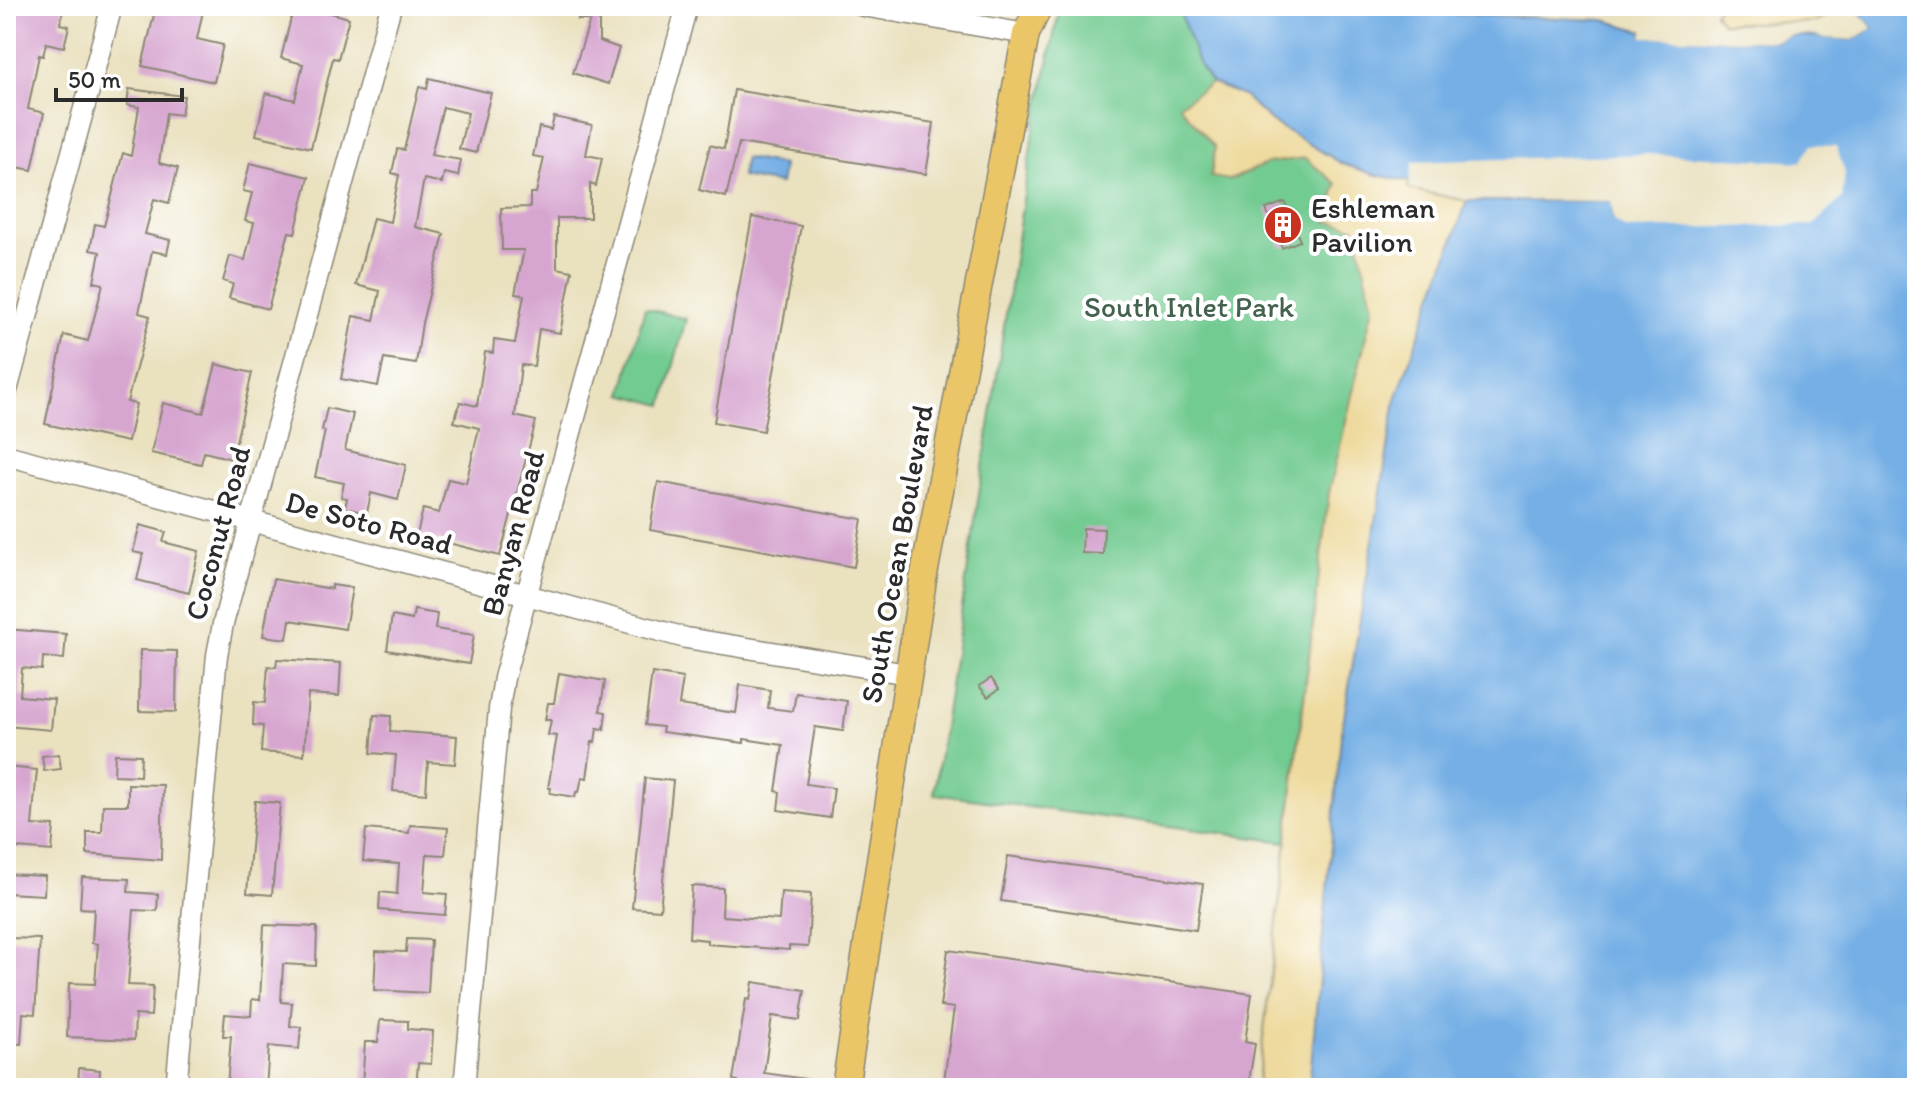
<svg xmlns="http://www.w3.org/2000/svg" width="1923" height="1094" viewBox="0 0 1923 1094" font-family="Itim,sans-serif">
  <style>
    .green { fill: #72cb91; stroke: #4e7b5e; stroke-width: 2 }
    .sand { fill: #eeda9e; stroke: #8c8264; stroke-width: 2 }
    .water { fill: #74afe5; stroke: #506d88; stroke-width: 2 }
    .pier { fill: #eae1bf }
    .building { fill: #d7a6d0 }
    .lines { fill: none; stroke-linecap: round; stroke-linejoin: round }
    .minor-casing { stroke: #8a8675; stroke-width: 23 }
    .major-casing { stroke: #8a8675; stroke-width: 29 }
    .minor { stroke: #fff; stroke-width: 20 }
    .major { stroke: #ebc669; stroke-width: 26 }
    .labels { text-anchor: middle; stroke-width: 8; stroke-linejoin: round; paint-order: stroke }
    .poi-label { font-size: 30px; fill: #2b2b2b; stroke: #fff; text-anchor: start }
    .park-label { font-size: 30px; fill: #44634f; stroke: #fff }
    .street-label { font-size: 30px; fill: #2b2b2b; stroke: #fff }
  </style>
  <rect width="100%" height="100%" fill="#fff"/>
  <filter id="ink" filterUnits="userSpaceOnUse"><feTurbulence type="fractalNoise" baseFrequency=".0125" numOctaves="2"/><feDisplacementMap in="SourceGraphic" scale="16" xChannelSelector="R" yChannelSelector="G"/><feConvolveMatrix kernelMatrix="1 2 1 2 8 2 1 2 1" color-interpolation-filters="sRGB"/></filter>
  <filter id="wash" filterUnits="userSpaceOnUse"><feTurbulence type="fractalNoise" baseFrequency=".006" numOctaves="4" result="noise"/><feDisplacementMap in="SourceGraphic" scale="32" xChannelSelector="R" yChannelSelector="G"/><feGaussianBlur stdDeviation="1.8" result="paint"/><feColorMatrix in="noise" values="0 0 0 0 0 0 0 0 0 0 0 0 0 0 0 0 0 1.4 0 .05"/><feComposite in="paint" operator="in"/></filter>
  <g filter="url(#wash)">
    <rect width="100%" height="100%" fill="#eae1bf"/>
    <g class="green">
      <path d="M 1060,6 L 1178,6 L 1199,65 L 1212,83 L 1245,97 L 1272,122 L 1343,164 L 1373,307 L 1329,493 L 1286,842 L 934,794 L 1032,140 Z"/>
      <path d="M 645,308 L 686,319 L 663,405 L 622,394 Z"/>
    </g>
    <g class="sand">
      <path d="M 1718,6 L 1838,6 L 1836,10 L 1816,22 L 1723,23 L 1715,13 Z"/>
      <path d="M 1212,83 L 1245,97 L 1272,122 L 1343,164 L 1376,175 L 1409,181 L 1408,189 L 1467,201 L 1612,201 L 1690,1088 L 1257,1088 L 1329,493 L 1373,307 L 1355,227 L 1326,221 L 1337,184 L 1305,158 L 1268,163 L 1230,180 L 1211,177 L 1215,147 L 1179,105 Z"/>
    </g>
    <g class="water">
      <path d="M 1178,6 L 1421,6 L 1429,13 L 1604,20 L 1643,31 L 1642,36 L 1776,41 L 1790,35 L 1853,40 L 1873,28 L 1857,11 L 1836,10 L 1838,6 L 1917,6 L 1917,1088 L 1309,1088 L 1341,736 L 1396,399 L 1467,201 L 1612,201 L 1614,219 L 1810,218 L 1836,195 L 1834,175 L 1821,168 L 1443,174 L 1409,181 L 1376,175 L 1343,164 L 1272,122 L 1245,97 L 1212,83 L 1199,65 Z"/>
      <path d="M 745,158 L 783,165 L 780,184 L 741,177 Z"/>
    </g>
    <g class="pier">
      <path d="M 1836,10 L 1857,11 L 1873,28 L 1853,40 L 1822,38 L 1813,35 L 1790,35 L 1776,41 L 1642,37 L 1643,31 L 1647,31 L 1647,33 L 1775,37 L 1789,31 L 1813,31 L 1823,34 L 1852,36 L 1867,27 L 1855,15 L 1832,13 Z"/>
      <path d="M 1811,145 L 1836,146 L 1845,173 L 1842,198 L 1813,225 L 1626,229 L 1614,220 L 1611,201 L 1463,200 L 1467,197 L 1612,197 L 1616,200 L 1617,216 L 1809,214 L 1832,193 L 1830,177 L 1820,172 L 1443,178 L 1409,185 L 1413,162 L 1648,154 L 1801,162 Z"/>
    </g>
    <g id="blocks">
      <g class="building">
        <path d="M 6,6 L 64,6 L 60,24 L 69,26 L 64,47 L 46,43 L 43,56 L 39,55 L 28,109 L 44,113 L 32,170 L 6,165 Z"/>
        <path d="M 156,6 L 180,6 L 203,11 L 197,39 L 223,45 L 214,82 L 142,66 Z"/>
        <path d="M 294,6 L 328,6 L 327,12 L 349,18 L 338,59 L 333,58 L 311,148 L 256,135 L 266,93 L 295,100 L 303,64 L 281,58 Z"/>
        <path d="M 578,6 L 599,6 L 599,41 L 619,48 L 608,84 L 573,73 L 590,20 L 578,20 Z"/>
        <path d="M 429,78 L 491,93 L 476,153 L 459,149 L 468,113 L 443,107 L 431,155 L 461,160 L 458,176 L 444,173 L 442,183 L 424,179 L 415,227 L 444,234 L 422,323 L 416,364 L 384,359 L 378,386 L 341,379 L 353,316 L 374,320 L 380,291 L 356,285 L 373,218 L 390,222 L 399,175 L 392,173 L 397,149 L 404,150 L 419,87 L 427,89 Z"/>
        <path d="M 129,89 L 184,96 L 181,115 L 166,113 L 159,163 L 178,168 L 169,203 L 154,199 L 145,234 L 170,240 L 167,254 L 152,251 L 139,313 L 150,316 L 127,402 L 136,404 L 128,442 L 45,424 L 64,335 L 88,341 L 103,284 L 94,282 L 100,252 L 90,250 L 95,224 L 104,226 L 123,153 L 131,156 L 139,107 L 127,105 Z"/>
        <path d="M 734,90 L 934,123 L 926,174 L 739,143 L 726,197 L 699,190 L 710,145 L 724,149 Z"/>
        <path d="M 554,117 L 592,125 L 586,155 L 602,158 L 596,186 L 590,184 L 590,218 L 557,218 L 557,268 L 572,271 L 560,333 L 539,329 L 534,366 L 521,365 L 515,416 L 536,421 L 500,556 L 417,535 L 423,509 L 439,513 L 448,479 L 466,483 L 479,428 L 454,422 L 460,402 L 477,406 L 485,352 L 493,353 L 494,340 L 515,343 L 524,295 L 515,294 L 524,250 L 502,250 L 501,208 L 530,207 L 530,193 L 536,193 L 544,158 L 533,156 L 539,127 L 551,130 Z"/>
        <path d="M 250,163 L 309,177 L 295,233 L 289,232 L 268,309 L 229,298 L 233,284 L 223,281 L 230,256 L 245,260 L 254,223 L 245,221 L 252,193 L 243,191 Z"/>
        <path d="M 1285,202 L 1300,241 L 1282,248 L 1266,209 Z"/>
        <path d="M 752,217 L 801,226 L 763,431 L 714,422 Z"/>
        <path d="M 216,364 L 252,373 L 232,459 L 204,452 L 201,464 L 151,453 L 163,403 L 203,413 Z"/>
        <path d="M 327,408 L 353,414 L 345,450 L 406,465 L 398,500 L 371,493 L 367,513 L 345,508 L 347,498 L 341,497 L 344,483 L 315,477 L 325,431 L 322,430 Z"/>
        <path d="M 658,482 L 862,519 L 854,567 L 650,530 Z"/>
        <path d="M 140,525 L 166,532 L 163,542 L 199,551 L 189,593 L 137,580 L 143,554 L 133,552 Z"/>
        <path d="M 1083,528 L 1104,529 L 1103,554 L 1082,553 Z"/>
        <path d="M 273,579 L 332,589 L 332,585 L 352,588 L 345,629 L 290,620 L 287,639 L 263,636 Z"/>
        <path d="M 414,610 L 437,614 L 435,629 L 474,635 L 469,664 L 387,650 L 392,616 L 412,620 Z"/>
        <path d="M 6,629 L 66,634 L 64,659 L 43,657 L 42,670 L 22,668 L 20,696 L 54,699 L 51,730 L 6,726 Z"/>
        <path d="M 140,650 L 177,651 L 176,712 L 139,711 Z"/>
        <path d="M 277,659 L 341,663 L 339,696 L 308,694 L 304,755 L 261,752 L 263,726 L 253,725 L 254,702 L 265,703 L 268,666 L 276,667 Z"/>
        <path d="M 559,673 L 605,681 L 600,711 L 606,712 L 604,729 L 597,728 L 595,742 L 592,742 L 587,778 L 582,777 L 579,792 L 576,792 L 575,797 L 550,793 L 551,788 L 548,788 L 557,736 L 548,735 L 551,720 L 545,720 L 548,703 L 554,703 Z"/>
        <path d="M 652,673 L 683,678 L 679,705 L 736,713 L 740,685 L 770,690 L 768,708 L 793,711 L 796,693 L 847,701 L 843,731 L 815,727 L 806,784 L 834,788 L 830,818 L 778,810 L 780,792 L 776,791 L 783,745 L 744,739 L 744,743 L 662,732 L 663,727 L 645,725 Z"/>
        <path d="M 991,678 L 999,689 L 988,697 L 979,686 Z"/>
        <path d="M 374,715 L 391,716 L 390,731 L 457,736 L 455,764 L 428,762 L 426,794 L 393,791 L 396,755 L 371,753 Z"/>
        <path d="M 59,754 L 61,769 L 44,771 L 42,756 Z"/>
        <path d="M 115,754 L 141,755 L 140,776 L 114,775 Z"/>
        <path d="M 6,767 L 37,770 L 32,825 L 54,826 L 52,851 L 6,847 Z"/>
        <path d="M 645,778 L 673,781 L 660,910 L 632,908 Z"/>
        <path d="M 128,784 L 163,785 L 161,860 L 87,854 L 87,832 L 102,832 L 103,805 L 128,805 Z"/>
        <path d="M 255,801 L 280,803 L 272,895 L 247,893 Z"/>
        <path d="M 410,825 L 448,828 L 445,855 L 427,854 L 424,892 L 447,894 L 445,915 L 379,910 L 380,892 L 397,894 L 399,864 L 363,861 L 366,829 L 409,833 Z"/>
        <path d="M 1008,856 L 1203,884 L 1196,930 L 1001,901 Z"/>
        <path d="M 6,874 L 45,876 L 44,895 L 6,893 Z"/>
        <path d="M 82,877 L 129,879 L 128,892 L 158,894 L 157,911 L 134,910 L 128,985 L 153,986 L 151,1016 L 135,1015 L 134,1040 L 67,1037 L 69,983 L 95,984 L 98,944 L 92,943 L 94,909 L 80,908 Z"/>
        <path d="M 692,886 L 723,888 L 722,916 L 779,920 L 781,892 L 811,894 L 808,947 L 789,946 L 789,950 L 707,944 L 707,940 L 689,938 Z"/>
        <path d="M 264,925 L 317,927 L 316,966 L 283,964 L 281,1002 L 292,1003 L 290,1026 L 301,1027 L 299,1049 L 269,1046 L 266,1088 L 227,1087 L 231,1036 L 223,1036 L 225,1014 L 251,1016 L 252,999 L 260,1000 Z"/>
        <path d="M 6,938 L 40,939 L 35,1014 L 23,1013 L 21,1044 L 6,1043 Z"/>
        <path d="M 407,939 L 431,940 L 428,993 L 374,990 L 376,951 L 406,952 Z"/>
        <path d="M 948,950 L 1252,994 L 1245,1042 L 1255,1044 L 1248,1088 L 943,1088 L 954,1008 L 940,1006 Z"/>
        <path d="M 753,982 L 805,990 L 800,1020 L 772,1016 L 764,1073 L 813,1080 L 813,1088 L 737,1088 L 738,1081 L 733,1080 L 746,999 L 750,1000 Z"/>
        <path d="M 380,1020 L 408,1021 L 408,1029 L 433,1031 L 431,1064 L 418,1063 L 416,1088 L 377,1088 L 362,1085 L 365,1042 L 378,1042 Z"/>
        <path d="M 79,1068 L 100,1070 L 99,1088 L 78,1088 Z"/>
      </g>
    </g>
  </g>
  <g filter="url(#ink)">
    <use href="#blocks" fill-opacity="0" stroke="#8a8675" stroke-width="2"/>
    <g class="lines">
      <g class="minor-casing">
        <g id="minor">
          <path d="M 863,6 L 1026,34"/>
          <path d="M 6,394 L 112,6"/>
          <path d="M 6,455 L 686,638 L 908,674"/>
          <path d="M 176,1088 L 217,655 L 223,624 L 391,6"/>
          <path d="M 464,1088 L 499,709 L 504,678 L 687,6"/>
        </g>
      </g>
      <g class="major-casing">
        <path id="major" d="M 845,1088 L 923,580 L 1026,34 L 1039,6"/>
      </g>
      <use href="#minor" class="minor"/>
      <use href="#major" class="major"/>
    </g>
  </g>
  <defs>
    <g id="building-disc" transform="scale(2)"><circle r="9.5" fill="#c8321e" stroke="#fff"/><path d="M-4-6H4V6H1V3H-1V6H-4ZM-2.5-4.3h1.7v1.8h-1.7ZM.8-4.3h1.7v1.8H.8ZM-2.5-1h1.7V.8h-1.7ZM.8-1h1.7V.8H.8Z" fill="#fff"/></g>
  </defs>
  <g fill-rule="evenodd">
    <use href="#building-disc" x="1283" y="225"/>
  </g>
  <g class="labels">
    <g class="poi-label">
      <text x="1311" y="218">Eshleman<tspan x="1311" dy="34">Pavilion</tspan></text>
    </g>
    <g class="park-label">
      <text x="1189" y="317">South Inlet Park</text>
    </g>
    <g class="street-label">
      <text transform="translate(369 523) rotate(15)" y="10">De Soto Road</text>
      <text transform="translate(218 533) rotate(-75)" y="10">Coconut Road</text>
      <text transform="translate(513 533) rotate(-75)" y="10">Banyan Road</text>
      <text transform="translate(897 554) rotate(-80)" y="10">South Ocean Boulevard</text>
    </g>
  </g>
  <rect width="1923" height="1094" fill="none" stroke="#fff" stroke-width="32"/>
  <path d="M56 88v12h126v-12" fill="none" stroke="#2b2b2b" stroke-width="4"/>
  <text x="68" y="88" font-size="24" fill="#2b2b2b" stroke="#ffffff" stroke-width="6" paint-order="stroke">50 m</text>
</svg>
